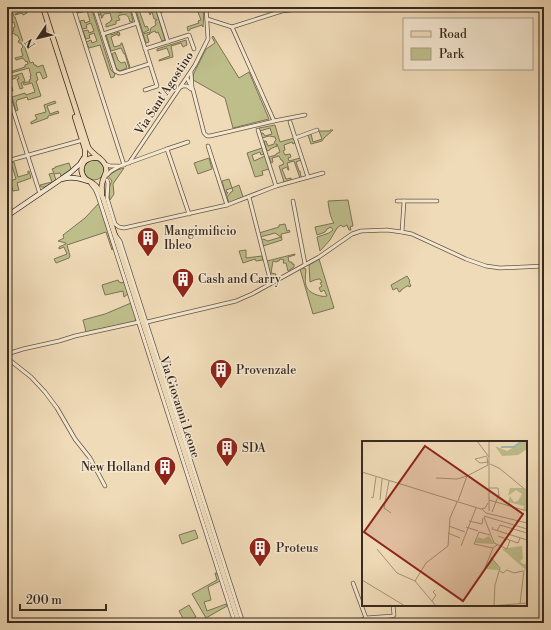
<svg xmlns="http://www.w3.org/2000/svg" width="551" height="630" viewBox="0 0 551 630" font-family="'Libre Bodoni',serif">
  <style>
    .green { fill: #bebe8b; stroke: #7b7455 }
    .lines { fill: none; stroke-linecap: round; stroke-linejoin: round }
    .street-casing { stroke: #665645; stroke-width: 4.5 }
    .secondary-casing { stroke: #38291f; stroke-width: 5.5 }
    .primary-casing { stroke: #38291f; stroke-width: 6 }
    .street { stroke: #f5e8d1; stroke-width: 3 }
    .secondary { stroke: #f5e8d1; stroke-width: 4 }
    .primary { stroke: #f0dbb8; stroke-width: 4.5 }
    .labels { text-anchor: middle; stroke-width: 3; stroke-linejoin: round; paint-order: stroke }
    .street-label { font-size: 12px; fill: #38291f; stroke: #f5e8d1 }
    .poi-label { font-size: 12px; fill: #38291f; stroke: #f5e8d1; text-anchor: start }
    .inset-river { fill: none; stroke: #9bbab4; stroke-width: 2 }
    .inset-road { fill: none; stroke: #a6947b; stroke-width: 1 }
    .view { fill: #8f2418; fill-opacity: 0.15; stroke: #8f2418; stroke-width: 2 }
    .inset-edge { fill: none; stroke: #38291f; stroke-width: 2 }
  </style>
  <rect width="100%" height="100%" fill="#f0dbb8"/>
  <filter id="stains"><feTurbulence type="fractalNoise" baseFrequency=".005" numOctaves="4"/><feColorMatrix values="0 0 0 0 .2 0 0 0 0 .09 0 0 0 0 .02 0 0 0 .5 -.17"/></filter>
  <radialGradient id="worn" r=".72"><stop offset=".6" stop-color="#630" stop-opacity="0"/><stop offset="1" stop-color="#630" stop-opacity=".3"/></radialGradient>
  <g class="green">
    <path d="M 7,7 L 25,7 L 27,13 L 23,15 L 22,13 L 15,15 L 15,14 L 18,13 L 17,7 L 8,10 L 10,14 L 13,13 L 14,17 L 15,17 L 30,63 L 33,62 L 34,65 L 36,65 L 37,67 L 43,65 L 47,77 L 43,79 L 40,72 L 36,73 L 38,80 L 36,81 L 41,96 L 28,100 L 27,97 L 17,100 L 16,103 L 18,110 L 16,111 L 12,97 L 25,93 L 26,95 L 35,92 L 32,83 L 24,85 L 23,83 L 27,82 L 30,82 L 29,80 L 31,79 L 30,76 L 31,76 L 29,68 L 7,74 L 7,73 L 25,67 L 25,65 L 28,64 L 27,61 L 26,62 L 23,58 L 16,60 L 15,58 L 23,56 L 21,49 L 23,47 L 21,43 L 19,43 L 18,41 L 20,40 L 17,35 L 15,35 L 14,33 L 7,36 L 7,32 L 10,32 L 14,31 L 13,28 L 15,27 L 14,22 L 10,23 L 9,22 L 12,20 L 12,18 L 7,20 Z"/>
    <path d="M 75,7 L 79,7 L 80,9 L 85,7 L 91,7 L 111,70 L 115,74 L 114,77 L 111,78 L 100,45 L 89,48 L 86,42 L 91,40 L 92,43 L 97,41 L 94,33 L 89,35 L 90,38 L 86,39 L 83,31 L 88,30 L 89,33 L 94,31 L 91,23 L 86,25 L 87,28 L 82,29 L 80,21 L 84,20 L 85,23 L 90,21 L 87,11 L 77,13 Z"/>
    <path d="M 109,7 L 117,7 L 119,13 L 130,9 L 133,21 L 130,22 C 128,14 126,13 118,16 L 120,20 L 116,21 L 116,24 L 106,27 L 106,24 L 110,22 L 111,20 L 112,20 L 110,13 L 104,14 L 102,18 L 101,18 L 102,15 L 99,15 L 99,14 L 101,14 L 100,12 L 98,12 L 98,10 L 101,9 L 102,12 L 106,11 L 108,10 L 108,8 Z"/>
    <path d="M 135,7 L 144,7 L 139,10 L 145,27 L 147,26 L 149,30 L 143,33 Z"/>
    <path d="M 147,7 L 155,7 L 165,40 L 162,41 L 158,32 L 156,33 L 155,31 L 150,33 L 150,34 L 147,35 L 149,42 L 146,43 L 143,34 L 150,32 L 151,28 L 156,25 L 155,21 L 157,20 L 156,19 L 154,19 L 152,12 L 151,13 L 150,15 Z"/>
    <path d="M 196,7 L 204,7 L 203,27 L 202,25 L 190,29 L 190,30 L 188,31 L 187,27 L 199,23 L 198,21 L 201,20 Z"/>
    <path d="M 119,32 L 120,35 L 118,36 L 118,34 L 111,37 L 114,47 L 121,45 L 121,43 L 122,43 L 130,67 L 129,68 L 125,54 L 124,54 L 121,48 L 111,51 L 106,34 L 110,33 L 111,35 Z"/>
    <path d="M 213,36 L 239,78 L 249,72 L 269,119 L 233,128 L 225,98 L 193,80 L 193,75 L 206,49 L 215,43 L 212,37 Z"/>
    <path d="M 186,40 L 187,45 L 183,47 L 181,43 L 171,46 L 173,57 L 159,61 L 159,60 L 170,56 L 167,48 L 157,51 L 157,49 Z"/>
    <path d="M 115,52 L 118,60 L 121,63 L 125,62 L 127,68 L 120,71 L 116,68 L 112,54 Z"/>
    <path d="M 22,73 L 25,81 L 21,83 L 23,88 L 20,89 L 17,79 L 19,79 L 18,76 L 16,76 L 16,78 L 10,80 L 13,91 L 10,92 L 7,83 L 7,78 Z"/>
    <path d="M 55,101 L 56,103 L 47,106 L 50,114 L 58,111 L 59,113 L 48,116 L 48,118 L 31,124 L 31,122 L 37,119 L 35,115 L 46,112 L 44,105 Z"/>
    <path d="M 275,125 L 280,142 L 294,138 L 295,143 L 293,144 L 292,142 L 284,145 L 285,150 L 283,151 L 285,155 L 290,154 L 291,157 L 288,158 L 289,161 L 300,158 L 301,160 L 296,162 L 299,171 L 300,171 L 301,177 L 300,178 L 294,161 L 287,163 L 289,170 L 288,170 L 287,167 L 282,169 L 286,179 L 291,178 L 291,180 L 284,182 L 279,166 L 284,164 L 282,160 L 281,160 L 279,156 L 272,158 L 273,162 L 271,163 L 269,157 L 276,155 L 276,154 L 280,152 L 277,144 L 276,144 L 277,146 L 270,149 L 270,150 L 267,151 L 264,141 L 266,141 L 268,146 L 274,144 L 275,141 L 276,140 L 275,137 L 269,136 L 262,138 L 261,133 L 263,133 L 265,136 L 272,134 L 270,128 L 260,131 L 259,128 Z"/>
    <path d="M 330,130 L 333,130 L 324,138 L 322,141 L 311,144 L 308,135 L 311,134 L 313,142 L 322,139 L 319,131 L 330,131 Z"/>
    <path d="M 262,148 L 264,154 L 261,155 L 260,152 L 252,155 L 254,161 L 265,156 L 269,169 L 262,171 L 263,175 L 255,177 L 247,153 Z"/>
    <path d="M 209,158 L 212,169 L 198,174 L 194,163 Z"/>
    <circle cx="94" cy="170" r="10"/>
    <path d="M 14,162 L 18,177 L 28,174 L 28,171 L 29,171 L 31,178 L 17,183 L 19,190 L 13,191 L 10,181 L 16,179 L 12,166 L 9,166 L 8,164 Z"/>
    <path d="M 69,163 L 71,169 L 61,176 L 60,173 L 54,174 L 56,180 L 45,187 L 41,187 L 40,185 L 52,182 L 49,174 L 54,173 L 52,169 L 55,168 L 55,167 Z"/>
    <path d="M 124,168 L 113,184 L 114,194 L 110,200 C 108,195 109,185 112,181 L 108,176 L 117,170 Z"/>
    <path d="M 229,179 L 232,188 L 239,185 L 243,197 L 229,203 L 227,197 L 231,192 L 233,191 L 232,188 L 226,190 L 227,193 L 228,192 L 226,196 L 222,181 Z"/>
    <path d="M 348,200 L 353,226 L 350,227 L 351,230 L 349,230 L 347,225 L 343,227 L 341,225 L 337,228 L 330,240 L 320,251 L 317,237 L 329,233 L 333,230 L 331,227 L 327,229 L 325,232 L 317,235 L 315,227 L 334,223 C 330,217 329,209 328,201 Z"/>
    <path d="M 99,203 L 113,248 L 112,250 L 106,232 L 67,245 L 70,256 L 69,258 L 56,263 L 54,259 L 67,254 L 64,247 L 59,249 L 59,247 L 66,244 L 66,243 L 58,241 L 64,238 L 63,235 L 85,218 Z"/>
    <path d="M 285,224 L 287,231 L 289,230 L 290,232 L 281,234 L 282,240 L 263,246 L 261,240 L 263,239 L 268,241 L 281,237 L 275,233 L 260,237 L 259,233 L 279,227 L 279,225 Z"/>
    <path d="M 246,250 L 246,258 L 262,256 L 263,260 L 256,261 L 255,259 L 243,263 L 239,251 Z"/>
    <path d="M 295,254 L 295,255 L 288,257 L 289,262 L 292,262 L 292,264 L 294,264 L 294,267 L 288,271 L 286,263 L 283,263 L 284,260 L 280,259 L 279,261 L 277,261 L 277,262 L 273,261 L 271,273 L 276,274 L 275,277 L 271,279 L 267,261 Z"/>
    <path d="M 319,259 L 334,308 L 313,314 L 300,269 L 303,268 L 306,269 C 305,282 303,290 317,295 C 321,296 323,297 327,296 L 324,290 L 321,292 L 319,288 L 322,286 L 320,283 L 322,282 L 320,279 C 317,279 314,280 310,282 L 309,265 Z"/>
    <path d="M 407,276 L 410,281 L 409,282 L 411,286 L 409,287 L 409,286 L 407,286 L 401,290 L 401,291 L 399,292 L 397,288 L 393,290 L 391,285 Z"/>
    <path d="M 118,280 L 119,282 L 120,282 L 121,283 L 124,282 L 128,294 L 124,297 L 123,291 L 105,295 L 102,285 Z"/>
    <path d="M 131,303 L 136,319 L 134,322 L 86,332 L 83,320 L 105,314 Z"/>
    <path d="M 195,530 L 198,538 L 182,544 L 179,535 Z"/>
    <path d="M 215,573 L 218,574 L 220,581 L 208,587 L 211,600 L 204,602 L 207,611 L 226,604 L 227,606 L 206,618 L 192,594 L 217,580 Z"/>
    <path d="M 189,605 L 196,617 L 185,622 L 179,611 Z"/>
  </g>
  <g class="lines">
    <g class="street-casing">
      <g id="street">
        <path d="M 73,7 L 124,165"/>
        <path d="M 94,7 L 115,71 L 119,73 L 121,73 L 149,64"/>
        <path d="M 132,7 L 157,86 L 145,90"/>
        <path d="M 157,7 L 168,42"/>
        <path d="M 159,11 L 172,7"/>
        <path d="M 207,19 L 232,27 L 282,11 L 316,7"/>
        <path d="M 103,34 L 137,23"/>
        <path d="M 145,49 L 189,35 L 194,49"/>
        <path d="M 191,72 L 192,87"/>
        <path d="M 187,78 L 193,90 L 204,133 L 207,136 L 210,136 L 274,121 L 232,27"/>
        <path d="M 181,87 L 183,86 L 187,86 L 191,89"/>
        <path d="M 7,91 L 40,194"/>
        <path d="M 274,121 L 305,115"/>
        <path d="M 290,122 L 308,177"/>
        <path d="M 258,130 L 276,186"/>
        <path d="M 295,138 L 317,130"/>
        <path d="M 208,146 L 227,205"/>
        <path d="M 167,149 L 188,142"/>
        <path d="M 7,161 L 83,140"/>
        <path d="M 129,163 L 195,65 L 208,39 L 206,7"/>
        <path d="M 105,164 L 110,166 L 118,166"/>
        <path d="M 106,176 L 111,171 L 120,166 L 167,149 L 189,214"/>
        <path d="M 107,180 L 108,183 L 107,198 L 115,224 L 119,227 L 124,228 L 227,205 L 276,186 L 323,173"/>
        <path d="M 91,184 L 95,189 L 98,196 L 235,623"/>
        <path d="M 249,197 L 271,283"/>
        <path d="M 293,201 L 305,264"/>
        <path d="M 397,201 L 437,201"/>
        <path d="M 402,232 L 404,201"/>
        <path d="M 115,234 L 120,241 L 243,623"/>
        <path d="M 147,322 L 236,301 L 252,294 L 319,257 L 352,234 L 361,231 L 387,230 L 402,232 L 412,234 L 466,259 L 486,266 L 500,268 L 544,266"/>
        <path d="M 7,354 L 23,349 L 59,341 L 75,336 L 139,322"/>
        <path d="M 7,358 L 31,377 L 45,392 L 57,408 L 75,439 L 90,458 L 105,486"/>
        <path d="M 353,583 L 366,618"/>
        <path d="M 355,623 L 366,618 L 393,616 L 394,615 L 393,605"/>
      </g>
    </g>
    <g class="secondary-casing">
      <g id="secondary">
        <path d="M 63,179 C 71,176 79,178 87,181"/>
        <path d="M 7,216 L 70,173 L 80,164 L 83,159"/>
      </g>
    </g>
    <g class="primary-casing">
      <g id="primary">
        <path d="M 43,7 L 88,147 C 93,155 100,157 104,163 C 110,171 103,176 102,184 C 101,187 102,191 102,194"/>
        <path d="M 75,117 L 85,149 L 85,156 L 83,162"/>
        <path d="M 99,158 C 93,157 88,158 84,162 C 79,169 82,178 89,181 C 92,183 94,184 96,186 C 99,190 101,194 103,198 L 239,623"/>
      </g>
    </g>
    <use href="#street" class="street"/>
    <use href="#secondary" class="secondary"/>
    <use href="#primary" class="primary"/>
  </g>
  <defs>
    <g id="building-pin" transform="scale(1.15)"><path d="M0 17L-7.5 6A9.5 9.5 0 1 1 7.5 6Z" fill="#8f2418" stroke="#f5e8d1"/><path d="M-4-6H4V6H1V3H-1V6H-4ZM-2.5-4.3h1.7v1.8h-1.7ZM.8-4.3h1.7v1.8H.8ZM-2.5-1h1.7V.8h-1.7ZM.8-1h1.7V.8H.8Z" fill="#fff"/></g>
  </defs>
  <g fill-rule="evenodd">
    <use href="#building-pin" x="148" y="238"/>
    <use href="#building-pin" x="183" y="279"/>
    <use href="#building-pin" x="221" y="370"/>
    <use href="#building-pin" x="227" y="448"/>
    <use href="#building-pin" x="165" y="467"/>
    <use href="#building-pin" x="260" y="548"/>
  </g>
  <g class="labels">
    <g class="street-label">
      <text transform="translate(164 93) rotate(-57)" y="4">Via Sant'Agostino</text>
      <text transform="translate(180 407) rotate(72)" y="4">Via Giovanni Leone</text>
    </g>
    <g class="poi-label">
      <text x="164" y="235">Mangimificio<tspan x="164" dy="14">Ibleo</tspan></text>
      <text x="198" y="283">Cash and Carry</text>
      <text x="236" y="374">Provenzale</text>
      <text x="242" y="452">SDA</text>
      <text x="150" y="471" text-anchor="end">New Holland</text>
      <text x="276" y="552">Proteus</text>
    </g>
  </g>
  <g transform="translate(362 441)">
    <rect width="165" height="165" fill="#f0dbb8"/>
    <path d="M 162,0 L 165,0 L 165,8 L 156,14 L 140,15 L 133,5 L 145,10 ZM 148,47 L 161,47 L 165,51 L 165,70 L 161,69 L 162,65 L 146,61 L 148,55 L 152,61 L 156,60 L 160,53 L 154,49 L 146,55 ZM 127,95 L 132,103 L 113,102 L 116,96 L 121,98 ZM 160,105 L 161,118 L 158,120 L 161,123 L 165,123 L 165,130 L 140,108 ZM 129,117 L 136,124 L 137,129 L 123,128 Z" fill="#bebe8b"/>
    <path class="inset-river" d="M 139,6 L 152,6 L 160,0"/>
    <path class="inset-road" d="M 115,0 L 127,16M 125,15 L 113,18 L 118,22 L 127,21M 128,23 L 137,27 L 165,50M 0,31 L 119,68 L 123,67 L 126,62M 74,37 L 95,38 L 105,35 L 126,24 L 125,16M 27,40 L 22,67 L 29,72M 127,47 L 136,47 L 137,55M 9,56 L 11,57 L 14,36M 18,59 L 20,38M 127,59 L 165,70M 96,60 L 105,35M 120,68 L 124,72 L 165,82M 127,70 L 127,0M 130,71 L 137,53M 122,75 L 165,88M 122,76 L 132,102 L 145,108 L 148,99M 107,80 L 120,83 L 121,77M 87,85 L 103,91M 104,86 L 116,90M 131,86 L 130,88 L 165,99M 135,90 L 138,84 L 165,92M 86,92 L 98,97M 128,94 L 117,91 L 112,103 L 131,107M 136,95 L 156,102 L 158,97M 99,105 L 114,67M 15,108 L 35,132 L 53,140M 129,116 L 138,127 L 133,144 L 132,164M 123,127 L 131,107 L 135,104M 138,130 L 141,132 L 145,129 L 152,132 L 161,130M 0,139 L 43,165M 70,160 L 74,154 L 71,151 L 73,149M 158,163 L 162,129M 74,165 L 53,140 L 64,122 L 86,105 L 88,77 L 95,61M 96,165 L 116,165M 128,165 L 165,162"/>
    <path class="view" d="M 63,5 L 161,73 L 101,160 L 2,91 Z"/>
    <rect width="165" height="165" class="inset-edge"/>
  </g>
  <rect width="551" height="630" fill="none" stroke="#f0dbb8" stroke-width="24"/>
  <rect x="8" y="8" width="535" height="614" fill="none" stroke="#38291f" stroke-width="2"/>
  <rect x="12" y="12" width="527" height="606" fill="none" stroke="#38291f"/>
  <rect x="403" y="18" width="130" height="52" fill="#f5e8d1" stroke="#a99c8a"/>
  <rect x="411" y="31" width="20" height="6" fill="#f0dbb8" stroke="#a99c8a"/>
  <text x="439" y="38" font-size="12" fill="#38291f">Road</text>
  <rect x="411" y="48" width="20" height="12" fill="#bebe8b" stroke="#a99c8a"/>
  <text x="439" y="58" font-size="12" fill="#38291f">Park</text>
  <g transform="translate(38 38) rotate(235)" stroke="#f5e8d1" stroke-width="3" paint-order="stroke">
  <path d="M0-3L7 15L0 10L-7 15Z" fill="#38291f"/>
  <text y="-6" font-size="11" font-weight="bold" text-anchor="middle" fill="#38291f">N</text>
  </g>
  <path d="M20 604v6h86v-6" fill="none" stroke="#38291f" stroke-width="2"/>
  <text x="26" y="604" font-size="12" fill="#38291f" stroke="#f5e8d1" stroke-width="3" paint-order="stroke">200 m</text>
  <rect width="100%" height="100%" filter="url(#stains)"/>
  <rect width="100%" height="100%" fill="url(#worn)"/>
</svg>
